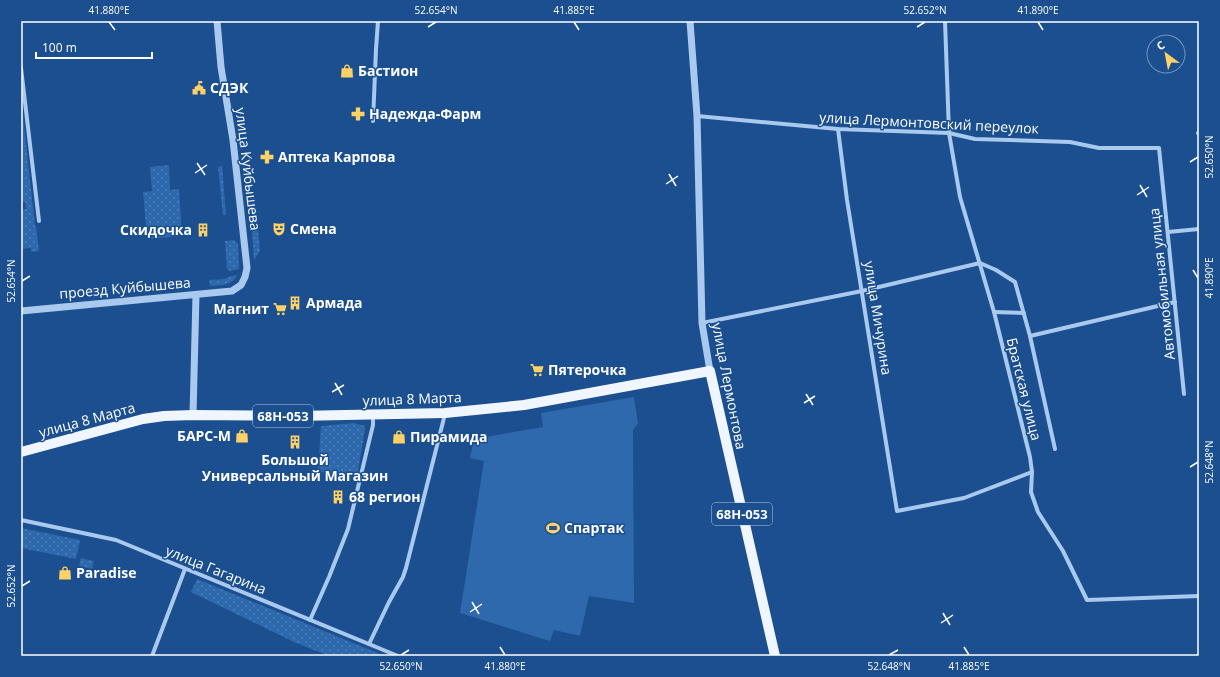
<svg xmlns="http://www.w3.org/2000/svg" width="1220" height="677" viewBox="0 0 1220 677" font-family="'Open Sans',sans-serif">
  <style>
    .grass { fill: url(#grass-dots) }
    .pitch { fill: #2e69ad }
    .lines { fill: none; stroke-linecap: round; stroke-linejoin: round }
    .minor { stroke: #a9c9ee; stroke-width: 4 }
    .tertiary { stroke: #a9c9ee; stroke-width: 7 }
    .primary { stroke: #f0f6ff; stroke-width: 10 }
    .ticks { fill: none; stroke: #fff; stroke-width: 1.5 }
    .labels { text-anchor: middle; stroke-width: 3; stroke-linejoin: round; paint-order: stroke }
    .shield { fill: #1b4f8f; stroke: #bbcadd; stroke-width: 1 }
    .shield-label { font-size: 13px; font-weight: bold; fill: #fff }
    .poi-label { font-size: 14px; font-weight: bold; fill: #fff; stroke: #1b4f8f; text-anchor: start }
    .street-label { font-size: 14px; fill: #fff; stroke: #1b4f8f }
    .neatline { fill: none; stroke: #fff; stroke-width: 1.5 }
    .ticks-label { font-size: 10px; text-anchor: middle; fill: #fff }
  </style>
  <defs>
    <pattern id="grass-dots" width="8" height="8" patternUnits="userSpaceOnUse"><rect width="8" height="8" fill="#2e69ad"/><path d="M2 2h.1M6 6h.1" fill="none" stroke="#4d80b9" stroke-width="1.8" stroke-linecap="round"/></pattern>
  </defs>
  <rect width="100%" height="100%" fill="#1b4f8f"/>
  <g class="grass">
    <path d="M 21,98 L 35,226 L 36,226 L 39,251 L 31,252 L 31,248 L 21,249 L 21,210 L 26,209 L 25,202 L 21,202 Z"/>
    <path d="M 169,165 L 170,190 L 179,189 L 182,236 L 147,239 L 143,192 L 152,191 L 150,167 Z"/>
    <path d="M 222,166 L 226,215 L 223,215 L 218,167 Z"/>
    <path d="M 255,197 L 260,251 L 254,260 L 250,201 L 252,198 Z"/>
    <path d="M 234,240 L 238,244 L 239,269 L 230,271 L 227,269 L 225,241 Z"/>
    <path d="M 237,275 C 233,286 220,285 210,286 L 209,280 L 225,279 L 228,277 Z"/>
    <path d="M 354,423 L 365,426 L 365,429 L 358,471 C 355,475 353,476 348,477 L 318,471 L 321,426 Z"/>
    <path d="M 21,528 L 80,540 L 76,559 L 21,548 Z"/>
    <path d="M 81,558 L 94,561 L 92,569 L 79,566 Z"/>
    <path d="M 197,579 L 385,656 L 329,656 L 294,642 L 191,592 Z"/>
  </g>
  <path class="pitch" d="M 634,397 L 638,423 L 633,430 L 634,603 L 589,596 L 580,636 L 554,630 L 550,641 L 460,613 L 484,461 L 470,458 L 474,439 L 543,427 L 541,413 Z"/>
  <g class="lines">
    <g class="minor">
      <path d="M 945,21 L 949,133 L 960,197 L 994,312 L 1030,457 L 1032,472 L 1031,492 L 1038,512 L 1063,551 L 1087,600 L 1199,596"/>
      <path d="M 21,68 L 39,221"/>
      <path d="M 697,116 L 838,129 L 949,133 L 975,139 L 1070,142 L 1099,148 L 1159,148 L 1184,394"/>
      <path d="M 373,121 L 376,49 L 378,21"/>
      <path d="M 838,129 L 847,200 L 897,511 L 964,498 L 1032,472"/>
      <path d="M 1198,133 L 1199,133"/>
      <path d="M 1168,232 L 1199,229"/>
      <path d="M 994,312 L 1024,313"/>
      <path d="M 702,323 L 862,291 L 980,263 L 996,270 L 1015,282 L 1030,336 L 1055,449"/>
      <path d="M 1030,336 L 1175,302"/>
      <path d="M 21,520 L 116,540 L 398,656"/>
      <path d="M 310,620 L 329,577 L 348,529 L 373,425 L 373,415"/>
      <path d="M 369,644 L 389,602 L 403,577 L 406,568 L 445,414"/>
      <path d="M 152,656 L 185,569"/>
    </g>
    <g class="tertiary">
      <path d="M 690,21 L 697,116 L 702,323 L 710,371"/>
      <path d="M 21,311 L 232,291 L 241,285 L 245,277 L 247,268 L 233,140 L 221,67 L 217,21"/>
      <path d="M 193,415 L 196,295"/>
    </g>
    <path class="primary" d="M 21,452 L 143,419 L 164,416 L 193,415 L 296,416 L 445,413 L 524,405 L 710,371 L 775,656"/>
  </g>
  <path class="ticks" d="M 109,22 L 115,30M 574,22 L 579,30M 1038,22 L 1043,30M 428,27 L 436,22M 917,27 L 925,22M 1190,162 L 1198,157M 197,163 L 205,175M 195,173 L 207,165M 669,174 L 676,186M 666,184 L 678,176M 1140,185 L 1147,197M 1137,195 L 1149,187M 1193,270 L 1198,278M 22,281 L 30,276M 335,383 L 342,395M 332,392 L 344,385M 806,394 L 813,405M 804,403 L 815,396M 1190,467 L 1198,462M 22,586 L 30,581M 472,602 L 479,614M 470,612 L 482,604M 943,613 L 950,625M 941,623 L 953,615M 500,647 L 505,655M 964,647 L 969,655M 401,655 L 409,650M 889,655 L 898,650"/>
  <defs>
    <g id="shop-bare" transform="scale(1.08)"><path d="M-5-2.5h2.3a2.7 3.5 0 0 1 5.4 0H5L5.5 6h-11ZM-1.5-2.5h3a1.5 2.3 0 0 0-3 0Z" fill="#ffd166" stroke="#1b4f8f" stroke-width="2.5" paint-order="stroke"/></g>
    <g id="civic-bare" transform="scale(1.08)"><path d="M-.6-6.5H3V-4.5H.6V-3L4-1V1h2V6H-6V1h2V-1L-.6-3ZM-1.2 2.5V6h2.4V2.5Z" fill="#ffd166" stroke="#1b4f8f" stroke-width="2.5" paint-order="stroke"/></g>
    <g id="pharmacy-bare" transform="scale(1.08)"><path d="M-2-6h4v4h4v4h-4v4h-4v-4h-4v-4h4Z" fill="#ffd166" stroke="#1b4f8f" stroke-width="2.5" paint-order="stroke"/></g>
    <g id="theatre-bare" transform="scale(1.08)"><path d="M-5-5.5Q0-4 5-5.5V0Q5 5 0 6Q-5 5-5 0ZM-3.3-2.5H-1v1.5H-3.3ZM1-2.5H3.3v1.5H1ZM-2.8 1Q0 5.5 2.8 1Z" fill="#ffd166" stroke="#1b4f8f" stroke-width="2.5" paint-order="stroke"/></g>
    <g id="building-bare" transform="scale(1.08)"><path d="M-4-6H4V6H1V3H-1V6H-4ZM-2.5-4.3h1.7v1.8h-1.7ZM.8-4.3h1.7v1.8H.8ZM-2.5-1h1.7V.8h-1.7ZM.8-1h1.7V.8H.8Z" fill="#ffd166" stroke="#1b4f8f" stroke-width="2.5" paint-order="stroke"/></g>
    <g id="supermarket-bare" transform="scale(1.08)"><path d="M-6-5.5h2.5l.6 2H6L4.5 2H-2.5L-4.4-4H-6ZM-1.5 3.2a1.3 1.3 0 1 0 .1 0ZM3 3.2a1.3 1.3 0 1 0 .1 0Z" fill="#ffd166" stroke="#1b4f8f" stroke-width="2.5" paint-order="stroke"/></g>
    <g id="stadium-bare" transform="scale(1.08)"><path d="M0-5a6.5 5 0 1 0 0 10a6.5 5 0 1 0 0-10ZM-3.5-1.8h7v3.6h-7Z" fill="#ffd166" stroke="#1b4f8f" stroke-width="2.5" paint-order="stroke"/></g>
  </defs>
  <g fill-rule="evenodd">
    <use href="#shop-bare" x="347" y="71"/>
    <use href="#civic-bare" x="199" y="88"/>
    <use href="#pharmacy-bare" x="358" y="114"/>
    <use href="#pharmacy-bare" x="267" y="157"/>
    <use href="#theatre-bare" x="279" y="229"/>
    <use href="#building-bare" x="203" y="230"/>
    <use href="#building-bare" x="295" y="303"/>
    <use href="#supermarket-bare" x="280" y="309"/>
    <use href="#supermarket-bare" x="537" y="370"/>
    <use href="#shop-bare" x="242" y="436"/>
    <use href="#shop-bare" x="399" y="437"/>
    <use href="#building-bare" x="295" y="442"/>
    <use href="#building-bare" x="338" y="497"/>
    <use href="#stadium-bare" x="553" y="528"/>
    <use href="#shop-bare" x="65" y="573"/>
  </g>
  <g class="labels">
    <g class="shield">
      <rect x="253" y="405" width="60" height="22" rx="3"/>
      <rect x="712" y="503" width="60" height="22" rx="3"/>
    </g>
    <g class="shield-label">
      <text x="283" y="421">68Н-053</text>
      <text x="742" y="519">68Н-053</text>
    </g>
    <g class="poi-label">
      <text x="358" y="76">Бастион</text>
      <text x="210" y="93">СДЭК</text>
      <text x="369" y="119">Надежда-Фарм</text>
      <text x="278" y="162">Аптека Карпова</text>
      <text x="290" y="234">Смена</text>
      <text x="192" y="235" text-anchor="end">Скидочка</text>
      <text x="306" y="308">Армада</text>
      <text x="269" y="314" text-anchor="end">Магнит</text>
      <text x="548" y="375">Пятерочка</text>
      <text x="231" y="441" text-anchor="end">БАРС-М</text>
      <text x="410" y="442">Пирамида</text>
      <text x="295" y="465" text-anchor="middle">Большой<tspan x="295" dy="16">Универсальный Магазин</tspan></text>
      <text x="349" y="502">68 регион</text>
      <text x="564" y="533">Спартак</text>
      <text x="76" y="578">Paradise</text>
    </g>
    <g class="street-label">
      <text transform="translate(929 123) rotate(3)" y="5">улица Лермонтовский переулок</text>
      <text transform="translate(248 169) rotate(83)" y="5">улица Куйбышева</text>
      <text transform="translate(1162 284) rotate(-96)" y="5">Автомобильная улица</text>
      <text transform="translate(125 288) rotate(-5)" y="5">проезд Куйбышева</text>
      <text transform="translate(878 318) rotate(81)" y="5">улица Мичурина</text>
      <text transform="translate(729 386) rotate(79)" y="5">улица Лермонтова</text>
      <text transform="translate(1024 389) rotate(76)" y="5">Братская улица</text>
      <text transform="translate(412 399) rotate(-2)" y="5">улица 8 Марта</text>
      <text transform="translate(87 420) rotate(-15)" y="5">улица 8 Марта</text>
      <text transform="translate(216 570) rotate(22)" y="5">улица Гагарина</text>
    </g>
  </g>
  <rect width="1220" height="677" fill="none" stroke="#1b4f8f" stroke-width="44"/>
  <g transform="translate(1166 54) rotate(328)"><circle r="19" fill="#1b4f8f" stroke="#7695bc"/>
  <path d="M0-3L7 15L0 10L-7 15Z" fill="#ffd166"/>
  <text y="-6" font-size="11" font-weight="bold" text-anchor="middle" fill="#ffffff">С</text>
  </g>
  <path d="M36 52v6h116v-6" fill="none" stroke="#ffffff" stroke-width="2"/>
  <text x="42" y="52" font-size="12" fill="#ffffff" stroke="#1b4f8f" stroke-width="3" paint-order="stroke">100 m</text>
  <rect x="22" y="22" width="1176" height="633" class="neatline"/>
  <g class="ticks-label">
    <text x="109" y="14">41.880°E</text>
    <text x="436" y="14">52.654°N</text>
    <text x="574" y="14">41.885°E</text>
    <text x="925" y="14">52.652°N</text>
    <text x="1038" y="14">41.890°E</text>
    <text transform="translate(1209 157) rotate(-90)" y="4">52.650°N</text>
    <text transform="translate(1209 278) rotate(-90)" y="4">41.890°E</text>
    <text transform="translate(11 281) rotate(-90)" y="4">52.654°N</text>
    <text transform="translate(1209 462) rotate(-90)" y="4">52.648°N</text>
    <text transform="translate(11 586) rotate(-90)" y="4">52.652°N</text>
    <text x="401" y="670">52.650°N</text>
    <text x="505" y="670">41.880°E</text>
    <text x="889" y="670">52.648°N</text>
    <text x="969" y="670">41.885°E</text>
  </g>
</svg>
